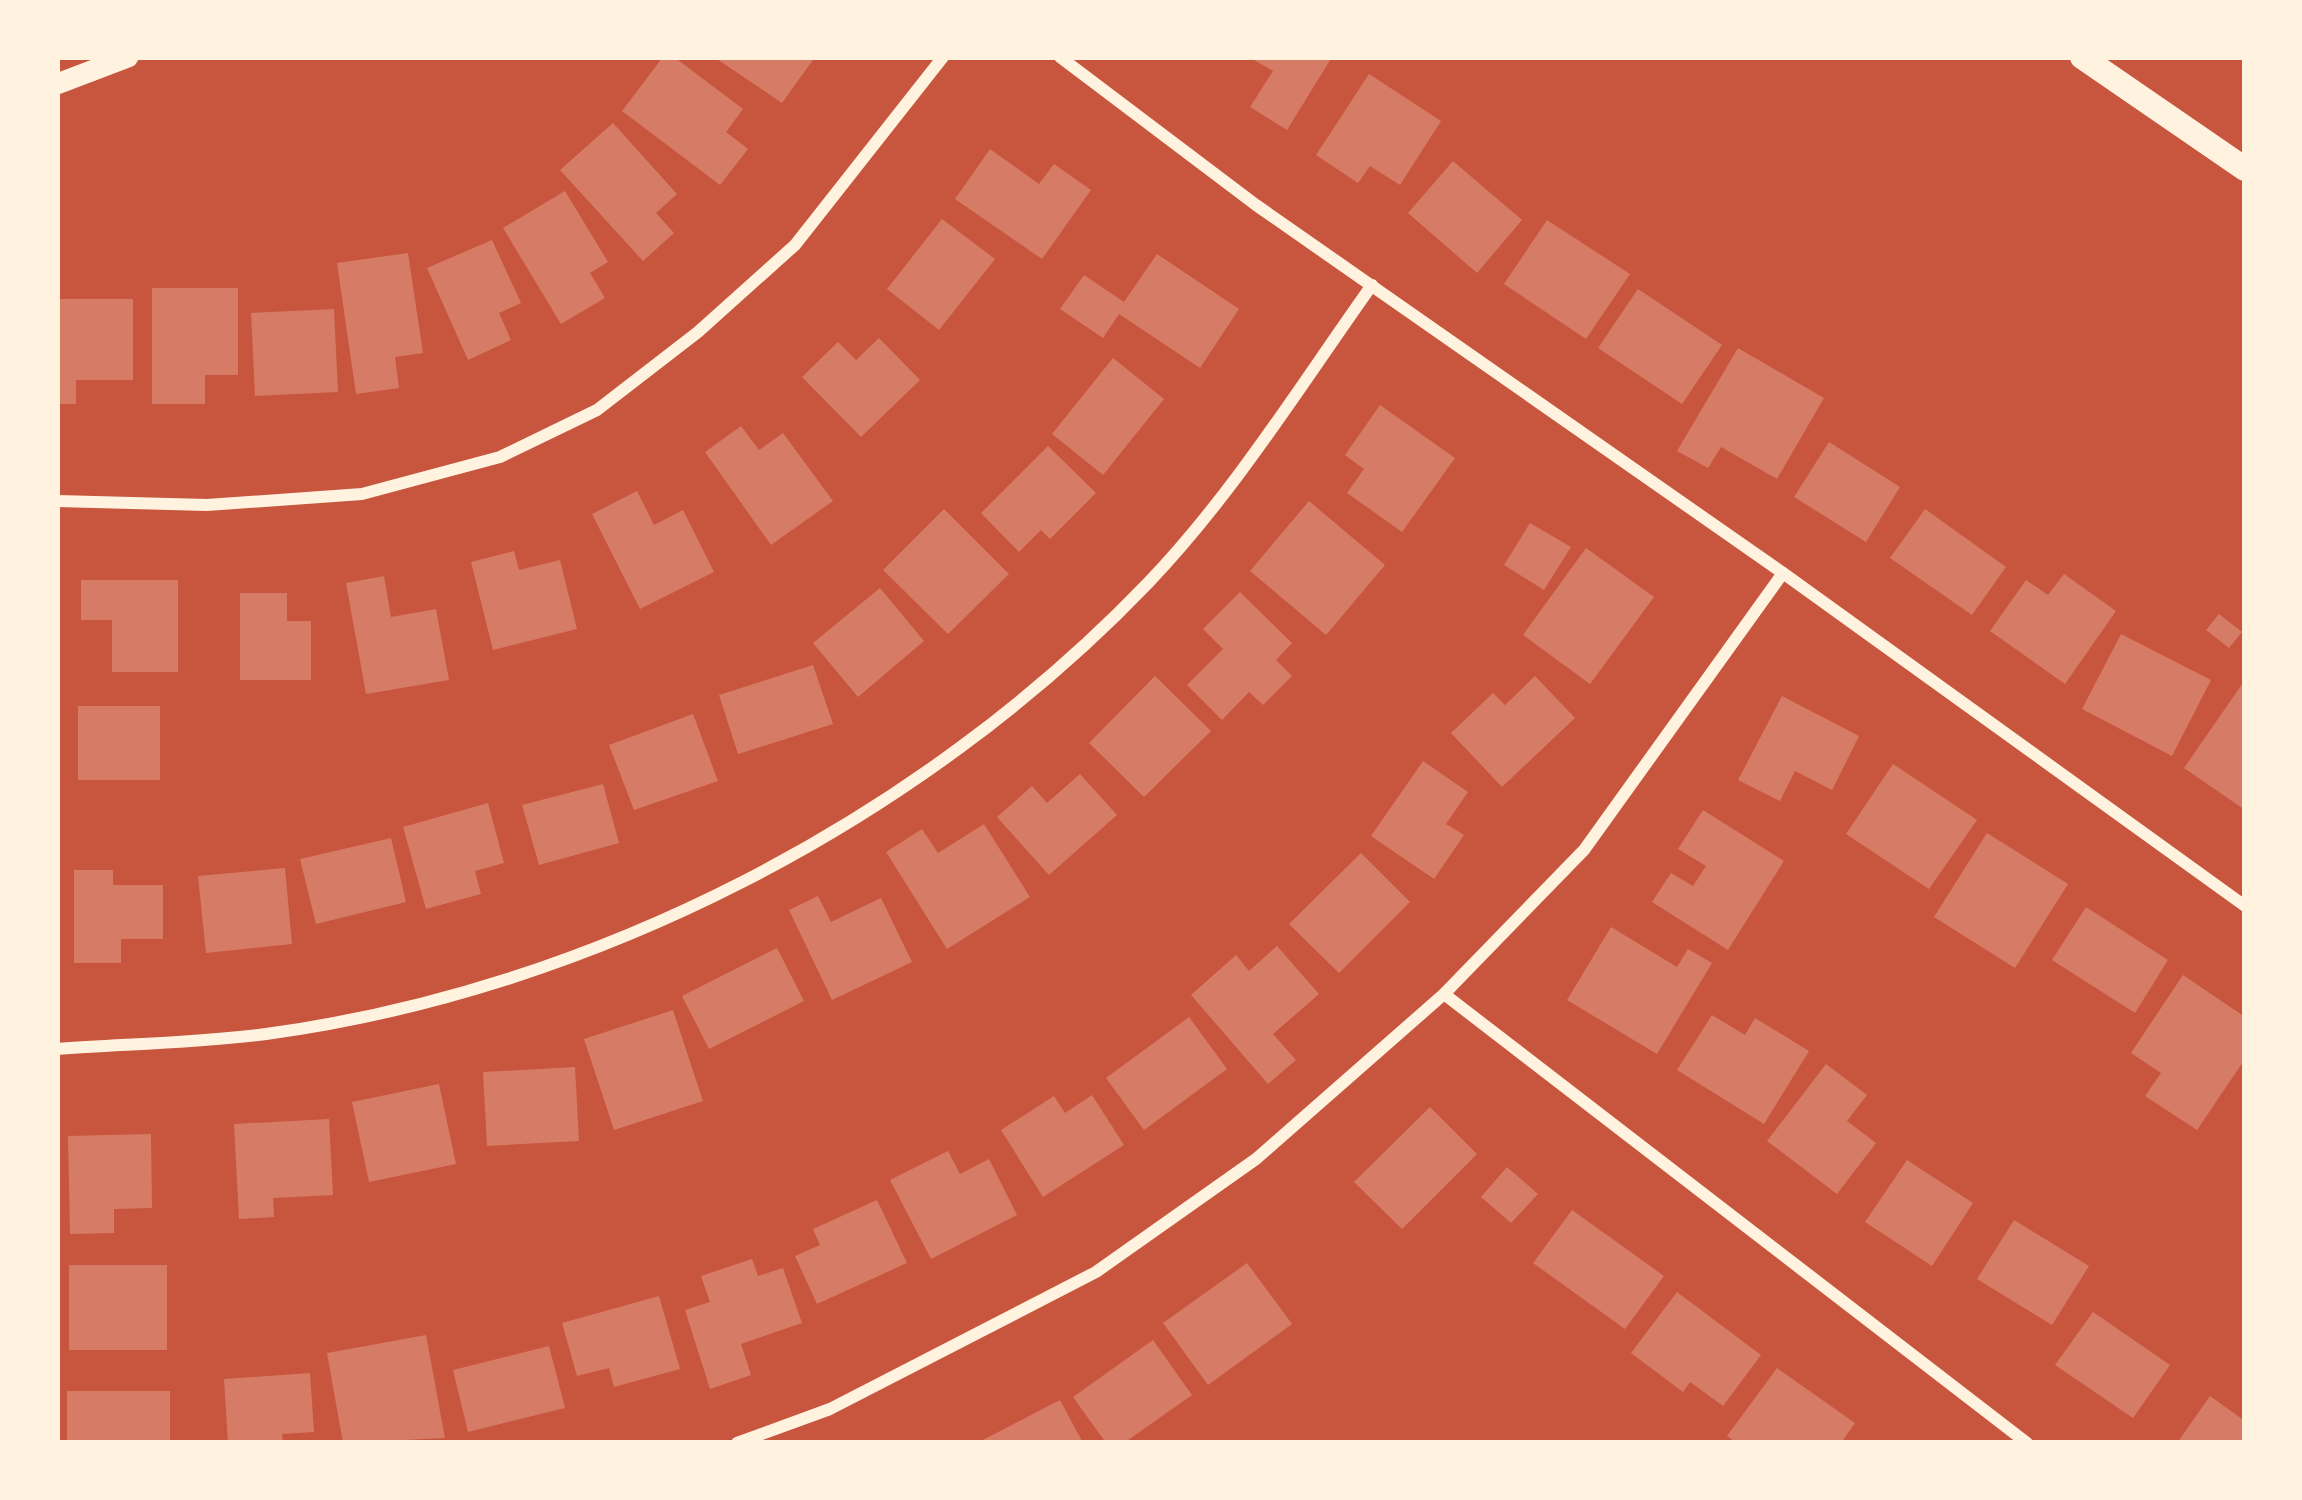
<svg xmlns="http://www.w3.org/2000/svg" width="2302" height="1500" viewBox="0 0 2302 1500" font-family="'Space Grotesk',sans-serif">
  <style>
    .building { fill: #d67c66 }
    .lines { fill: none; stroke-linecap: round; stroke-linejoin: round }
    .minor { stroke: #fff3e0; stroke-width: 12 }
    .tertiary { stroke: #fff3e0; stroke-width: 21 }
    .secondary { stroke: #fff3e0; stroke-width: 24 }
  </style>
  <rect width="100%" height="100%" fill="#c8553d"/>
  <g class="building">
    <path d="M 663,57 L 674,57 L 743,109 L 726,132 L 748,149 L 720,185 L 622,111 Z"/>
    <path d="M 714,57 L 815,57 L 782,103 Z"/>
    <path d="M 1249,57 L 1332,57 L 1287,130 L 1250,107 L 1273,71 Z"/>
    <path d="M 1369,74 L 1441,121 L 1400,185 L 1370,166 L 1358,183 L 1316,155 Z"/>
    <path d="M 613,123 L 677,194 L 656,213 L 674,233 L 643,261 L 560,170 Z"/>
    <path d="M 990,149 L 1039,184 L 1054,164 L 1091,190 L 1042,259 L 955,199 Z"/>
    <path d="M 1453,161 L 1522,220 L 1477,273 L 1408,213 Z"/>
    <path d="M 565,191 L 608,262 L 590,273 L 605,298 L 561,324 L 503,228 Z"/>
    <path d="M 942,219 L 995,259 L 939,330 L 887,289 Z"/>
    <path d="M 1547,220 L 1630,274 L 1586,339 L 1504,284 Z"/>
    <path d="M 492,240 L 521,303 L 499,313 L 511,340 L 468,360 L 427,268 Z"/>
    <path d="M 408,253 L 423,353 L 395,357 L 399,388 L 356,394 L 337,263 Z"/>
    <path d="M 1157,254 L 1239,309 L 1200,368 L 1119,314 L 1103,338 L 1060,309 L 1084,275 L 1124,302 Z"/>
    <path d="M 152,288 L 238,288 L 238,375 L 205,375 L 205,404 L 152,404 Z"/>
    <path d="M 1638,289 L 1722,345 L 1682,404 L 1598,348 Z"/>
    <path d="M 57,299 L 133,299 L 133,380 L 76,380 L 76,404 L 57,404 Z"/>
    <path d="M 334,309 L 338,392 L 255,396 L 251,313 Z"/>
    <path d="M 879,338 L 920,380 L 861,437 L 802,377 L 838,342 L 856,360 Z"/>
    <path d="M 1738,348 L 1824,398 L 1777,479 L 1721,447 L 1708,468 L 1677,451 Z"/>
    <path d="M 1113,358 L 1164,399 L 1103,475 L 1052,434 Z"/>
    <path d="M 1380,405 L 1455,458 L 1402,532 L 1347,493 L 1364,469 L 1345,455 Z"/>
    <path d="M 741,426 L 759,450 L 783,433 L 833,501 L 771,545 L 705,452 Z"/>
    <path d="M 1829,442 L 1900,487 L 1866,542 L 1794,497 Z"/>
    <path d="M 1048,446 L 1096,493 L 1050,539 L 1041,530 L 1019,552 L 981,513 Z"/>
    <path d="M 637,491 L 654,525 L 683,510 L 714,572 L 640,609 L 592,514 Z"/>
    <path d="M 1309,501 L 1385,565 L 1326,635 L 1250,571 Z"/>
    <path d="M 944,509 L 1009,574 L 948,634 L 883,570 Z"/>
    <path d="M 1925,509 L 2006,567 L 1972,615 L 1890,558 Z"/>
    <path d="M 1530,523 L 1571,547 L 1544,590 L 1504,565 Z"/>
    <path d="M 1586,548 L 1654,597 L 1590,684 L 1523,635 Z"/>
    <path d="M 514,551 L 519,570 L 560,560 L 577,629 L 493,650 L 471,562 Z"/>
    <path d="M 2064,574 L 2116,611 L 2065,684 L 1990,631 L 2026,580 L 2048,595 Z"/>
    <path d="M 384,576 L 391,617 L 436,609 L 449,680 L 366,694 L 346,583 Z"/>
    <path d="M 81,580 L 178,580 L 178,672 L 112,672 L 112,620 L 81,620 Z"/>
    <path d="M 880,588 L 924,641 L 858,697 L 813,643 Z"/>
    <path d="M 1240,592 L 1292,643 L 1276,660 L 1292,676 L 1263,705 L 1249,692 L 1222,720 L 1187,685 L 1223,649 L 1203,629 Z"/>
    <path d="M 240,593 L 287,593 L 287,621 L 311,621 L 311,680 L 240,680 Z"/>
    <path d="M 2219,614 L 2242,632 L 2229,648 L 2206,630 Z"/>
    <path d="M 2121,634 L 2211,680 L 2172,756 L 2082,709 Z"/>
    <path d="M 813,665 L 833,724 L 738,754 L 719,695 Z"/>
    <path d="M 1155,676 L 1211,731 L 1144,797 L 1089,743 Z"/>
    <path d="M 1535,676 L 1575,718 L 1502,787 L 1451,733 L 1493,693 L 1505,705 Z"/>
    <path d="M 2245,680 L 2245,810 L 2184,768 Z"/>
    <path d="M 1782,696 L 1859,736 L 1832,790 L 1795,771 L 1780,801 L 1738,780 Z"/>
    <rect x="78" y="706" width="82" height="74"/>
    <path d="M 693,714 L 718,781 L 634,810 L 609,745 Z"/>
    <path d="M 1423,761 L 1468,792 L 1446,824 L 1464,835 L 1434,879 L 1371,836 Z"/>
    <path d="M 1893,764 L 1977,820 L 1929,889 L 1846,834 Z"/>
    <path d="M 1080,774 L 1117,815 L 1049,875 L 997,817 L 1032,786 L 1047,803 Z"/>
    <path d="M 603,784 L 619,843 L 539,865 L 522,805 Z"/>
    <path d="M 488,803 L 504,863 L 475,871 L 481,894 L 426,909 L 403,827 Z"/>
    <path d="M 1703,810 L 1784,861 L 1728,950 L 1652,902 L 1671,873 L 1693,886 L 1706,866 L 1678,849 Z"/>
    <path d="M 984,824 L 1030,897 L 947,949 L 886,852 L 922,829 L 938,853 Z"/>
    <path d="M 1987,833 L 2068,884 L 2015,968 L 1934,917 Z"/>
    <path d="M 391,838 L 406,902 L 316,924 L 300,859 Z"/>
    <path d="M 1361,853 L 1410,902 L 1339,973 L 1289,924 Z"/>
    <path d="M 285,868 L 292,944 L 206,953 L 198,876 Z"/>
    <path d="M 74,870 L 113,870 L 113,885 L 163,885 L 163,939 L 121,939 L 121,963 L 74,963 Z"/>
    <path d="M 818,896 L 831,922 L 881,898 L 912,962 L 832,1000 L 789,910 Z"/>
    <path d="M 2086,907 L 2168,960 L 2135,1013 L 2052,960 Z"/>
    <path d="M 1611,927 L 1677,967 L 1688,949 L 1712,963 L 1657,1054 L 1567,1000 Z"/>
    <path d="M 1277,946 L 1319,994 L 1273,1034 L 1296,1060 L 1268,1084 L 1191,995 L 1236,955 L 1249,971 Z"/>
    <path d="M 777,948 L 804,1001 L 709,1049 L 682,996 Z"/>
    <path d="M 2183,975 L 2245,1017 L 2245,1059 L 2197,1130 L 2145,1096 L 2161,1073 L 2131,1053 Z"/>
    <path d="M 673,1010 L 703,1101 L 614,1130 L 584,1039 Z"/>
    <path d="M 1712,1015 L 1745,1035 L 1755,1018 L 1809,1051 L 1764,1124 L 1677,1070 Z"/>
    <path d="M 1189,1017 L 1227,1069 L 1144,1130 L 1106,1078 Z"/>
    <path d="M 1826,1064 L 1867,1095 L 1847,1121 L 1876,1143 L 1837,1194 L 1767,1141 Z"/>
    <path d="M 575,1067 L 579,1141 L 487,1146 L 483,1072 Z"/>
    <path d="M 439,1084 L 456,1164 L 369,1182 L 352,1102 Z"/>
    <path d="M 1092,1095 L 1124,1145 L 1043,1197 L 1001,1130 L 1054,1096 L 1065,1113 Z"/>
    <path d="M 1430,1107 L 1477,1154 L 1402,1229 L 1354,1182 Z"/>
    <path d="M 329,1119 L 333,1195 L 273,1198 L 274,1217 L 239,1219 L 234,1124 Z"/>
    <path d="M 151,1134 L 152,1208 L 114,1209 L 114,1233 L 70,1234 L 68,1136 Z"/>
    <path d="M 948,1151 L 960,1174 L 989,1159 L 1017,1215 L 931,1259 L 890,1180 Z"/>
    <path d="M 1907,1160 L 1973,1203 L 1932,1266 L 1865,1222 Z"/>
    <path d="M 1507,1167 L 1538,1194 L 1511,1223 L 1481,1197 Z"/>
    <path d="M 877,1200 L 907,1263 L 817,1304 L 795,1256 L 820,1245 L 813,1229 Z"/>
    <path d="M 1572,1210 L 1664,1276 L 1625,1329 L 1533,1263 Z"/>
    <path d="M 2014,1220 L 2089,1266 L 2052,1325 L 1977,1279 Z"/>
    <path d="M 752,1259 L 758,1276 L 783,1268 L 802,1323 L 741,1344 L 751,1375 L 710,1389 L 685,1310 L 710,1302 L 701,1276 Z"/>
    <path d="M 1247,1263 L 1292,1324 L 1208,1385 L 1163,1323 Z"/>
    <rect x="69" y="1265" width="98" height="85"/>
    <path d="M 1677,1292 L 1761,1355 L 1723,1406 L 1690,1382 L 1683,1392 L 1631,1353 Z"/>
    <path d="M 659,1296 L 680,1369 L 614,1387 L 609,1368 L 577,1376 L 562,1323 Z"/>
    <path d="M 2093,1312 L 2170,1365 L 2133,1418 L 2055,1365 Z"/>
    <path d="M 426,1335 L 445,1438 L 343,1443 L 327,1353 Z"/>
    <path d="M 1153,1340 L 1192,1395 L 1124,1443 L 1106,1443 L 1073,1397 Z"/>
    <path d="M 549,1346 L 565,1408 L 468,1432 L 453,1370 Z"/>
    <path d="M 1777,1368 L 1855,1423 L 1841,1443 L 1737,1443 L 1727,1436 Z"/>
    <path d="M 310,1373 L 314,1432 L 282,1434 L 283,1443 L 228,1443 L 224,1379 Z"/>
    <rect x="67" y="1391" width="103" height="52"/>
    <path d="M 2210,1396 L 2245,1421 L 2245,1443 L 2177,1443 Z"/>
    <path d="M 1060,1400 L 1083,1443 L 977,1443 Z"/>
  </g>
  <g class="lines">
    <g class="minor">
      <path d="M 1060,57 L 1256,205 L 1783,573 L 2245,906"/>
      <path d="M 57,501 L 207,505 L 362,494 L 500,457 L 597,410 L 698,332 L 795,245 L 943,57"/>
      <path d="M 1444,994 L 2027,1443"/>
      <path d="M 57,1049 C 126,1044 197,1043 266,1034 C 592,990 920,821 1148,583 C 1234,493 1300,386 1372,285"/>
      <path d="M 737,1443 L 830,1409 L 1096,1272 L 1256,1159 L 1444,994 L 1584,850 L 1783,573"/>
    </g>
    <path class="tertiary" d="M 57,84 L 128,57"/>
    <path class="secondary" d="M 2082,57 L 2245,169"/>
  </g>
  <rect width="2302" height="1500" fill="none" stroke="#fff3e0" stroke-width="120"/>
</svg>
